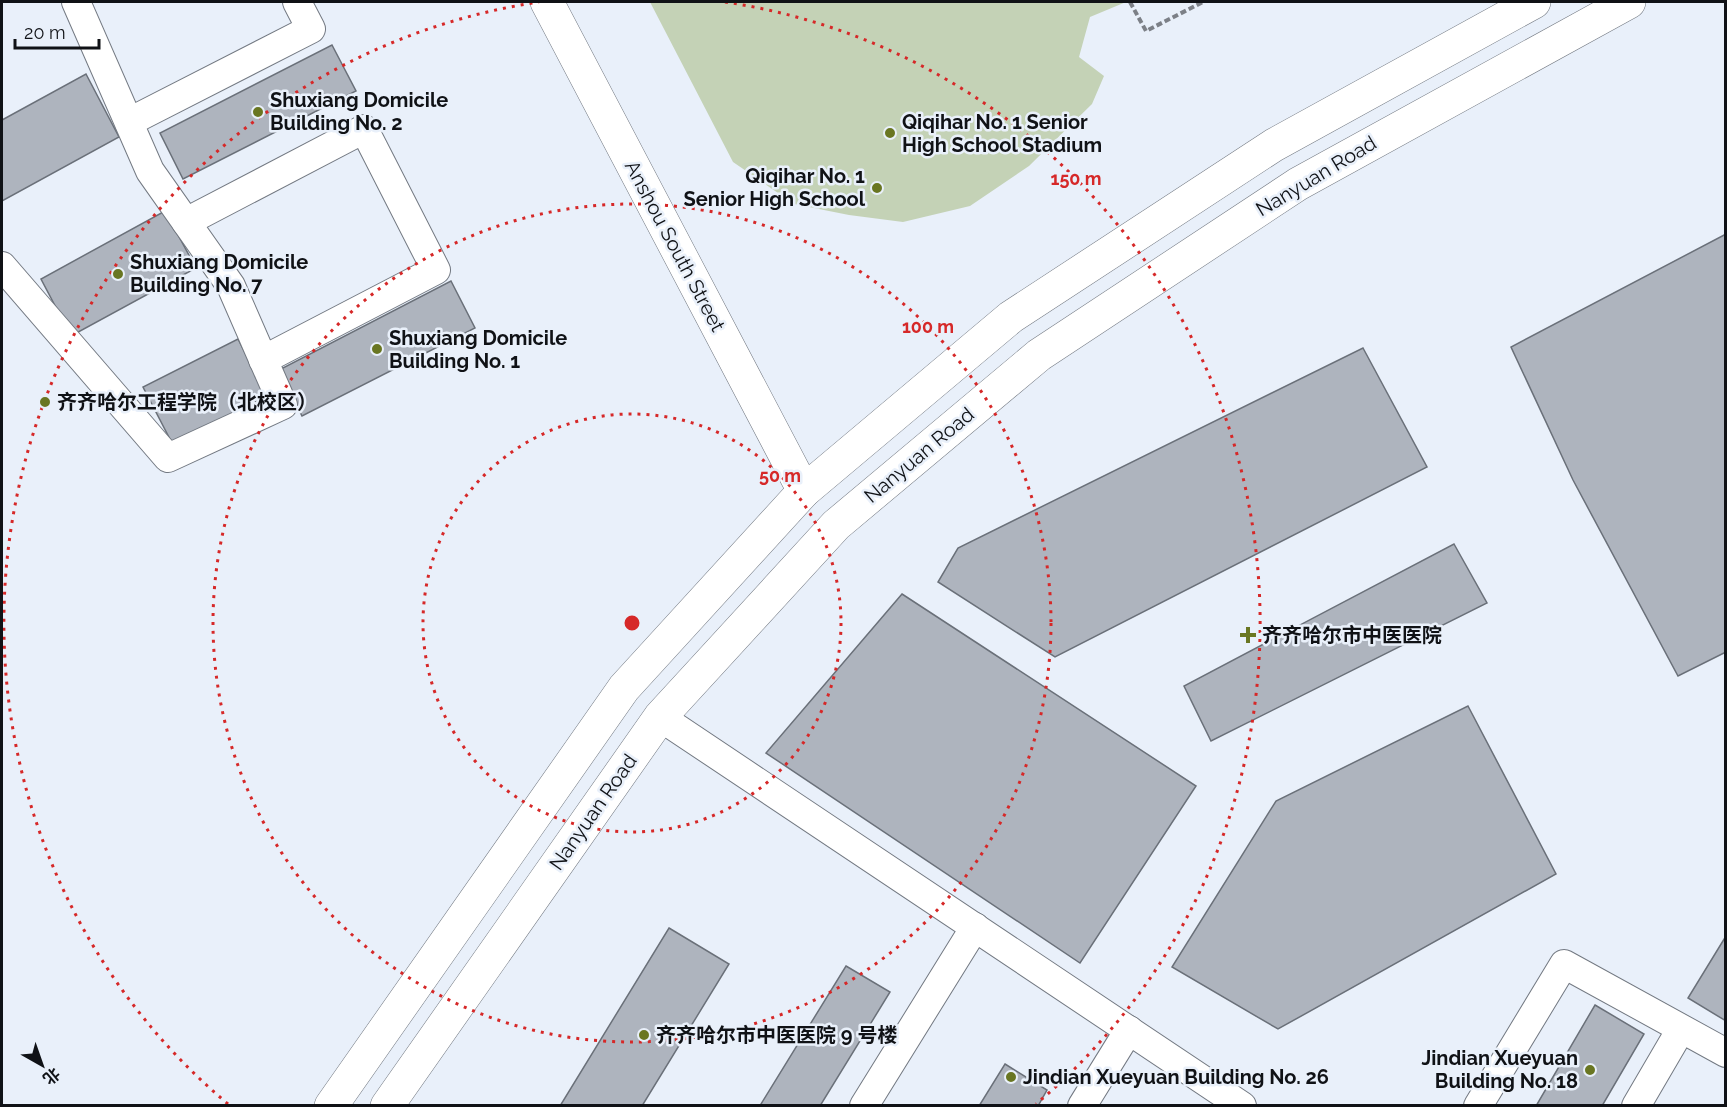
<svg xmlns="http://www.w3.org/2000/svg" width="1727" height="1107" viewBox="0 0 1727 1107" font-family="Raleway,'Noto Sans SC',sans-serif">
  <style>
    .green { fill: #c4d2b6 }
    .building { fill: #aeb4be; stroke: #6a7079; stroke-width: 1.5 }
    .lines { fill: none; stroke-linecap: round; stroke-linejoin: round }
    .street-casing { stroke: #737982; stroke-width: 30 }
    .secondary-casing { stroke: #737982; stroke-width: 34 }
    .primary-casing { stroke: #737982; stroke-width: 34 }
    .path { stroke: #7c8087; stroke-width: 4; stroke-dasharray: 6 3; stroke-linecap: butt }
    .street { stroke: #fff; stroke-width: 28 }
    .secondary { stroke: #fff; stroke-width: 33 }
    .primary { stroke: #fff; stroke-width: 33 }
    .ring { fill: none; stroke: #d62828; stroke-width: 3; stroke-dasharray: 3 6 }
    .poi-dot { fill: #697622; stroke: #e9f0fa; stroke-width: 2 }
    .labels { text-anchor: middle; stroke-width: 5; stroke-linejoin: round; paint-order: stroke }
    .poi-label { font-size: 20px; font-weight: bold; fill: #101216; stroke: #e9f0fa; text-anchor: start }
    .street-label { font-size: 20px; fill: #101216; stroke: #e9f0fa }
    .centre { fill: #d62828; stroke: #e9f0fa; stroke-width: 3 }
    .ring-label { font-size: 18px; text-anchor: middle; font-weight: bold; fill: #d62828; stroke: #e9f0fa; stroke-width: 5; stroke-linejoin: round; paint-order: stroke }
  </style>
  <rect width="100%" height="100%" fill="#e9f0fa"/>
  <path class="green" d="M 650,2 L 1126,2 L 1090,17 L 1079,57 L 1104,76 L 1092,104 L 1029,166 L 970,206 L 903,222 L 849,215 L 794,204 L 733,162 Z"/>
  <g class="building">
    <path d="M 332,45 L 356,91 L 183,179 L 160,133 Z"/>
    <path d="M 86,74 L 119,137 L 2,201 L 2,120 Z"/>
    <path d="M 165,211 L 196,268 L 71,336 L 41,279 Z"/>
    <path d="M 1726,234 L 1726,652 L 1678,676 L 1573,480 L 1511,347 Z"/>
    <path d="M 451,281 L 475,328 L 302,416 L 279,370 Z"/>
    <path d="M 238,339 L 267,396 L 173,445 L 143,387 Z"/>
    <path d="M 1363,348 L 1427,467 L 1055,657 L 938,582 L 958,548 Z"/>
    <path d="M 1454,544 L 1487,603 L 1211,741 L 1184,686 Z"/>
    <path d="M 902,594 L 1196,786 L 1080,963 L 766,753 Z"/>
    <path d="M 1468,706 L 1556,874 L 1278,1029 L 1172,967 L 1276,801 Z"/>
    <path d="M 669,928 L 729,964 L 642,1106 L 560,1106 Z"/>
    <path d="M 1726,936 L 1726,1021 L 1688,998 Z"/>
    <path d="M 846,966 L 890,992 L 820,1106 L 764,1106 L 761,1104 Z"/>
    <path d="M 1595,1005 L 1644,1034 L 1602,1106 L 1536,1106 Z"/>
    <path d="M 1005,1064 L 1047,1090 L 1038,1106 L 979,1106 Z"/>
  </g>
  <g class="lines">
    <g class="street-casing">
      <g id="street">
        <path d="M 129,122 L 311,29 L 297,2"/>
        <path d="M 186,222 L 364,129 L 436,270 L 263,360"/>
        <path d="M 2,266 L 168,458 L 283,405 L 231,286 L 150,171 L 76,2"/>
        <path d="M 660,717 L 1242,1106"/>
        <path d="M 864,1106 L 975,927"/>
        <path d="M 1082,1106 L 1129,1030"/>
        <path d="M 1478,1106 L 1564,964 L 1726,1053"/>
        <path d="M 1636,1106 L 1681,1029"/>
      </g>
    </g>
    <g class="secondary-casing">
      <path id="secondary" d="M 547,2 L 804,491"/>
    </g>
    <g class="primary-casing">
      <g id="primary">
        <path d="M 331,1106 L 624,688 L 804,491 L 1011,317 L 1274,145 L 1534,2"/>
        <path d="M 387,1106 L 660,717 L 836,525 L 1039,355 L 1298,184 L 1629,2"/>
      </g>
    </g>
    <path class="path" d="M 1130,2 L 1146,31 L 1203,2"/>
    <use href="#street" class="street"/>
    <use href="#secondary" class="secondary"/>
    <use href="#primary" class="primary"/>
  </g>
  <g class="ring">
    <circle cx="632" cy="623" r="209"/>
    <circle cx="632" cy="623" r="419"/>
    <path d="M228 1104A628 628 0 0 1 539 2M725 2A628 628 0 0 1 1036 1104"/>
  </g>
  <g class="poi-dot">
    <circle cx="258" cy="112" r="6"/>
    <circle cx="890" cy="133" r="6"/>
    <circle cx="877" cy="188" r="6"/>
    <circle cx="118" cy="274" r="6"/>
    <circle cx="377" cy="349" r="6"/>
    <circle cx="45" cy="402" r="6"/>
    <path d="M1245 626h6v6h6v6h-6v6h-6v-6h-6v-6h6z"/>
    <circle cx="644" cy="1035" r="6"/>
    <circle cx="1590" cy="1070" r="6"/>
    <circle cx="1011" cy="1077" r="6"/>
  </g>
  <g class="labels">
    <g class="poi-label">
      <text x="270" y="107">Shuxiang Domicile<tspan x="270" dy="23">Building No. 2</tspan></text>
      <text x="902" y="129">Qiqihar No. 1 Senior<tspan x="902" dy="23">High School Stadium</tspan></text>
      <text x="865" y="183" text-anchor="end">Qiqihar No. 1<tspan x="865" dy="23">Senior High School</tspan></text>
      <text x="130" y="269">Shuxiang Domicile<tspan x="130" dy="23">Building No. 7</tspan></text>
      <text x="389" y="345">Shuxiang Domicile<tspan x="389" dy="23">Building No. 1</tspan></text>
      <text x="57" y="409">齐齐哈尔工程学院（北校区）</text>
      <text x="1262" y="642">齐齐哈尔市中医医院</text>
      <text x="656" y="1042">齐齐哈尔市中医医院 9 号楼</text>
      <text x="1578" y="1065" text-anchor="end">Jindian Xueyuan<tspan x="1578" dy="23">Building No. 18</tspan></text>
      <text x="1023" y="1084">Jindian Xueyuan Building No. 26</text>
    </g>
    <g class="street-label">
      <text transform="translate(1316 176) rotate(-31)" y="7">Nanyuan Road</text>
      <text transform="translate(675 246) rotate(62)" y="7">Anshou South Street</text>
      <text transform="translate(919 455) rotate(-40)" y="7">Nanyuan Road</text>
      <text transform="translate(593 812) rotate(-55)" y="7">Nanyuan Road</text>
    </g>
  </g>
  <circle cx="632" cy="623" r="9" class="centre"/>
  <g class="ring-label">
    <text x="1076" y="185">150 m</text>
    <text x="928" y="333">100 m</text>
    <text x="780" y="482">50 m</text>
  </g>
  <rect width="1727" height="1107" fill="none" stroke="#101216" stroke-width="6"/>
  <g transform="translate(42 1065) rotate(140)" stroke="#e9f0fa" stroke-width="4.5" paint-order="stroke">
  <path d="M0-4.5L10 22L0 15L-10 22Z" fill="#101216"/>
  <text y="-9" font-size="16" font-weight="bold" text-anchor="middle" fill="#101216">北</text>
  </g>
  <path d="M15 39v9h84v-9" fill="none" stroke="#101216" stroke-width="3"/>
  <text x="24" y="39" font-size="18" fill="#101216" stroke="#e9f0fa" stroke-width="4.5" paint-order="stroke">20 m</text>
</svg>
